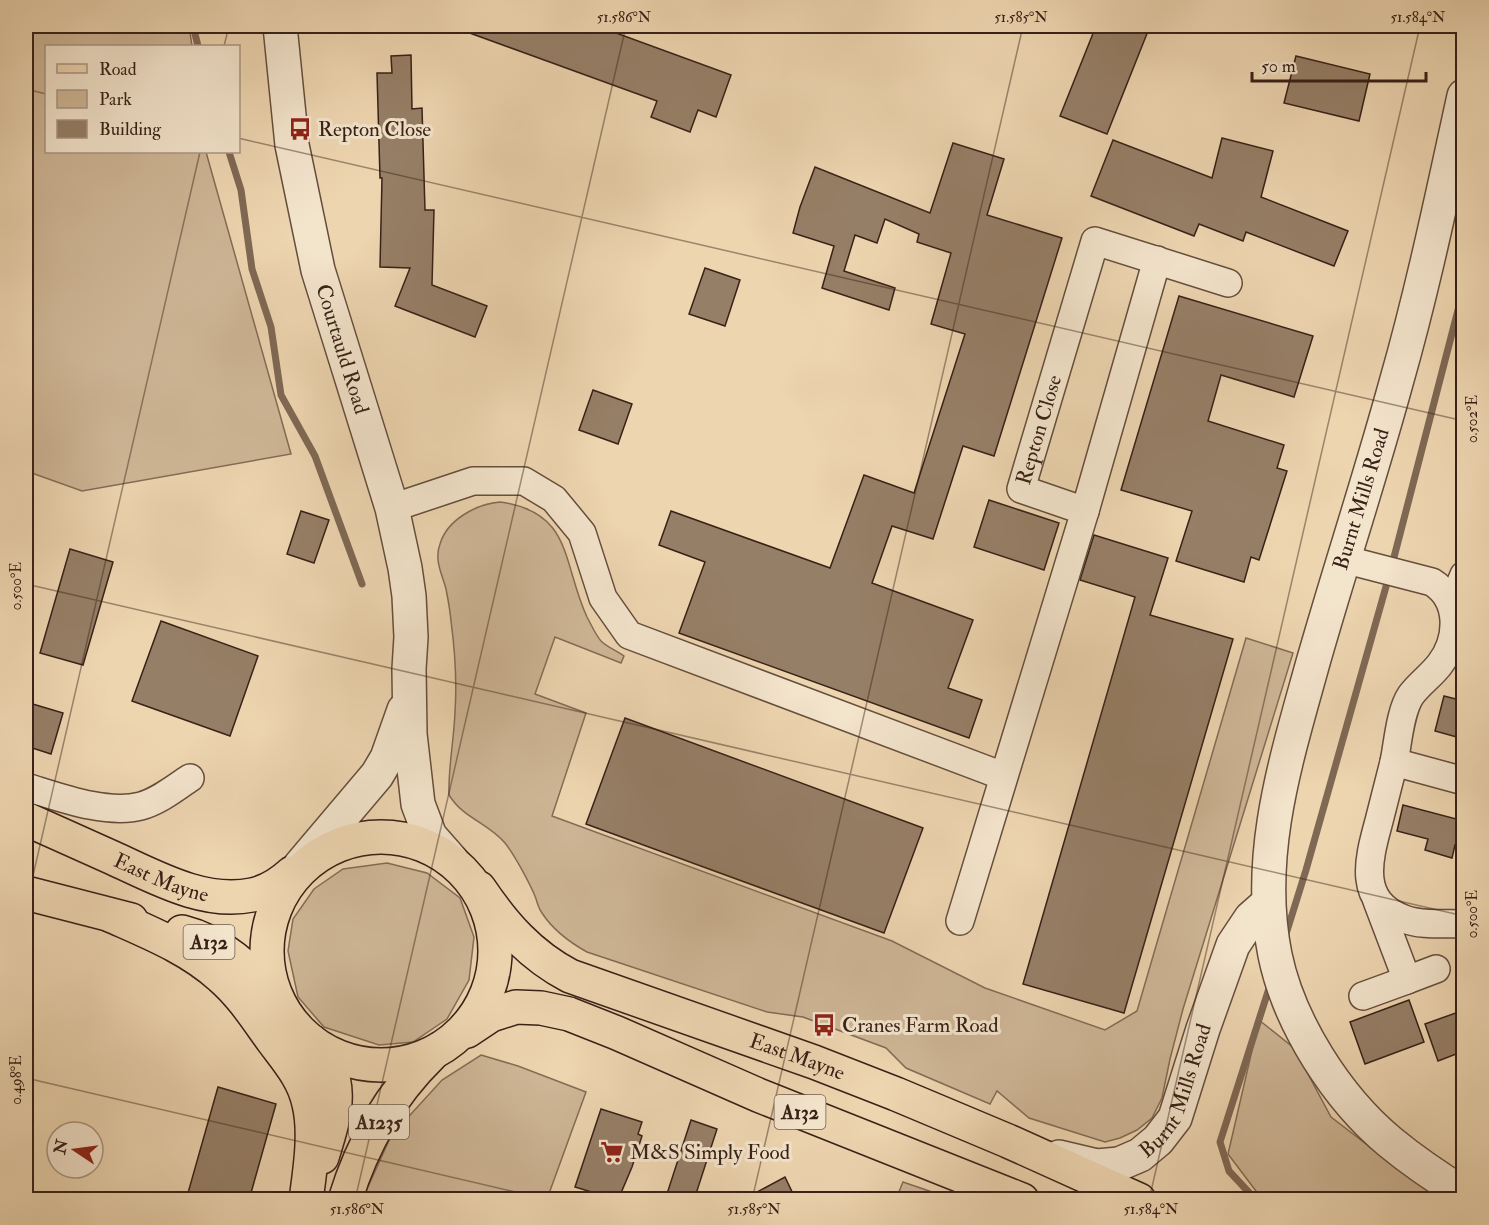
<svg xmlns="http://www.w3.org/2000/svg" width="1489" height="1225" viewBox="0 0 1489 1225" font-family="'IM FELL Double Pica',serif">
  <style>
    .green { fill: #ceb696; stroke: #836c56; stroke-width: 1.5 }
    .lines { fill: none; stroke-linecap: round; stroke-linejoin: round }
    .stream { stroke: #7f6854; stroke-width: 7 }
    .building { fill: #967f67; stroke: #382117; stroke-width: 1.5 }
    .minor-casing { stroke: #654e3d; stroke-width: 30 }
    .tertiary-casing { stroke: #654e3d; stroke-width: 36 }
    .primary-casing { stroke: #382117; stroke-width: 36 }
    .minor { stroke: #f3e4cc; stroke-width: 27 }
    .tertiary { stroke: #f3e4cc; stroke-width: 33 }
    .primary { stroke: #edd5b0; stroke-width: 33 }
    .ticks { fill: none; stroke: #382117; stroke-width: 1.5; stroke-opacity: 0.45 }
    .labels { text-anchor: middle; stroke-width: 6; stroke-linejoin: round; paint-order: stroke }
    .shield { fill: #f3e4cc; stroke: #705c4d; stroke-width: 1.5 }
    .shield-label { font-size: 20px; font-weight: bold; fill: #382117 }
    .poi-label { font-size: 21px; fill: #382117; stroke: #f3e4cc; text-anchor: start }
    .street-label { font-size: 21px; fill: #382117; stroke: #f3e4cc }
    .neatline { fill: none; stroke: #382117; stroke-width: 2 }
    .ticks-label { font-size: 15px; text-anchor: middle; fill: #382117 }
  </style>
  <rect width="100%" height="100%" fill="#edd5b0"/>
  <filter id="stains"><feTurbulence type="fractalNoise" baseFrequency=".00333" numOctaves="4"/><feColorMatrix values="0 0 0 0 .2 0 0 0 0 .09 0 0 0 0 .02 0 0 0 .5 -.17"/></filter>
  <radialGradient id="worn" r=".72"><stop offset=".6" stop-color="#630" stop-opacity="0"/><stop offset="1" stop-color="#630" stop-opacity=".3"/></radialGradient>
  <g class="green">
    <path d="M 26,26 L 189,26 L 192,46 L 46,46 L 46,152 L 206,152 L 291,454 L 82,491 L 26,471 Z"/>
    <path d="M 500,502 C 573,512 562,563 587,617 C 591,624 595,634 601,641 C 607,647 617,651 624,656 L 621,663 L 555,637 L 535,694 L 586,713 L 552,816 L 892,941 L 985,988 L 1105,1030 L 1137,1011 L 1246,638 L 1293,653 L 1183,1009 L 1170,1059 L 1162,1098 L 1152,1118 L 1137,1130 L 1120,1138 L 1105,1142 L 1029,1118 L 997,1091 L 990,1104 L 906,1068 L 886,1048 L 803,1017 L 767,1012 L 587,952 C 569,942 553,930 542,913 C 538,908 537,901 535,896 C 529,882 514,854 505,843 C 487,822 464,819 449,795 C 448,768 454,740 455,712 C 457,682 455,651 451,621 C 450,610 448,599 446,589 C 442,574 434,560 440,544 C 447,520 476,504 500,502 Z"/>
    <path d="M 387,863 L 427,873 L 460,898 L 474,937 L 469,980 L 447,1019 L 413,1042 L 379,1045 L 324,1027 L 298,997 L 288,951 L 293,919 L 314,889 L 343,869 Z"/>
    <path d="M 1259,1020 L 1294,1048 L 1331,1117 L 1400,1170 L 1444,1199 L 1262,1199 L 1228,1154 Z"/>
    <path d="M 481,1055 L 518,1066 L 586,1092 L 547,1199 L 362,1200 L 391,1136 L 442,1080 Z"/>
    <path d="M 903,1182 L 932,1192 L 937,1199 L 896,1199 Z"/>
  </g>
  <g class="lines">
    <g class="stream">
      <path d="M 193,26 L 198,46"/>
      <path d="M 229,152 L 241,190 L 252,269 L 271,327 L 281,395 L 315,456 L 362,584"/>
      <path d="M 1392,565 L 1464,287"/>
      <path d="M 1286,934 L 1306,870 L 1389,576"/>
      <path d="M 1256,1200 L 1229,1171 L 1220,1142 L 1271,982"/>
    </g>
  </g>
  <g class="building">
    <path d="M 457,26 L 597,26 L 731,75 L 716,117 L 698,110 L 690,132 L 651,117 L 657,101 L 456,28 Z"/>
    <path d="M 1096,26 L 1150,26 L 1107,134 L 1060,116 Z"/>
    <path d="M 411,55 L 412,109 L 422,108 L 425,210 L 434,210 L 432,285 L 487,306 L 475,337 L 395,306 L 410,268 L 380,267 L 382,178 L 380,178 L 377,73 L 392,73 L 391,56 Z"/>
    <path d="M 1296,56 L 1370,74 L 1359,121 L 1284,103 Z"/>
    <path d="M 1222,138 L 1273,151 L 1261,197 L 1348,231 L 1334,266 L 1246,232 L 1243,241 L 1199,224 L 1194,236 L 1091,196 L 1113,140 L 1212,178 Z"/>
    <path d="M 953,143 L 1004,159 L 987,215 L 1062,238 L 994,456 L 963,446 L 933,539 L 892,526 L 872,583 L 973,620 L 948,688 L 982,700 L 969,738 L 679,633 L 705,562 L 659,545 L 671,511 L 830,568 L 864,475 L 914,493 L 965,334 L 931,324 L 951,253 L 917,242 L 919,234 L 885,219 L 877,243 L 855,235 L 844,271 L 895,288 L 889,310 L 822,288 L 834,246 L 793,233 L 800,207 L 815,167 L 930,213 Z"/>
    <path d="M 705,268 L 740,280 L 725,326 L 689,314 Z"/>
    <path d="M 1179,296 L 1313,336 L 1294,397 L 1221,375 L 1208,421 L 1284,445 L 1277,468 L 1287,471 L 1259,560 L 1251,557 L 1244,582 L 1176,561 L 1192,511 L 1121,490 Z"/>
    <path d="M 593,390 L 632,404 L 618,444 L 579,430 Z"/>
    <path d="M 989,500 L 1059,523 L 1044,570 L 974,547 Z"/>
    <path d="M 301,511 L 329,520 L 314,563 L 287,554 Z"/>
    <path d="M 1094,535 L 1168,558 L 1150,615 L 1233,639 L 1124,1013 L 1023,984 L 1135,597 L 1080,580 Z"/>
    <path d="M 70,549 L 113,562 L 83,665 L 40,653 Z"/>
    <path d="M 161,621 L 258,656 L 230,736 L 132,701 Z"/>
    <path d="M 1444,696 L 1464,701 L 1464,739 L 1435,731 Z"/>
    <path d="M 26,702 L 63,713 L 51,754 L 26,746 Z"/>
    <path d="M 625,718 L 923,828 L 884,933 L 586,824 Z"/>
    <path d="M 1403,805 L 1464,821 L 1464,848 L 1455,845 L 1452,858 L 1425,850 L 1428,839 L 1397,831 Z"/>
    <path d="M 1409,1000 L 1424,1042 L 1365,1064 L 1350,1022 Z"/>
    <path d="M 1464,1010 L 1464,1051 L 1438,1061 L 1425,1024 Z"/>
    <path d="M 218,1087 L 276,1104 L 249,1200 L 186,1200 Z"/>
    <path d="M 601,1109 L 642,1122 L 638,1134 L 642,1136 L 632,1167 L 618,1200 L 575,1187 Z"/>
    <path d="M 691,1120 L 717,1129 L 694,1200 L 665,1200 Z"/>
    <path d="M 785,1177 L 796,1200 L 742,1200 Z"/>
  </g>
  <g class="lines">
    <g class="minor-casing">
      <g id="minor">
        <path d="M 392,508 L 473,481 L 524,481 L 554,499 L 582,533 L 603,598 L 629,635 L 1003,776"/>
        <path d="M 1085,511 L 1157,260"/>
        <path d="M 1343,559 L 1432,582 C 1461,600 1459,639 1440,664 C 1432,675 1419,684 1411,695 C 1400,711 1398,743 1394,762 L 1464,781"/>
        <path d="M 1448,598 L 1459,587 L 1464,575"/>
        <path d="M 1394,762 C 1389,782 1384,801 1379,821 C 1369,858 1356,901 1404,919 C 1422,926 1445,923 1464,924"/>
        <path d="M 26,787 C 59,797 106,815 141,806 C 159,801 175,788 190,778"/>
        <path id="s1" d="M 960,921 L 1085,511 L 1021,489 L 1095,241 L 1228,283"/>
        <path d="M 1407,980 L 1436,969"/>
        <path d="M 1363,996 L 1407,980 L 1377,901"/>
      </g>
    </g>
    <g class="tertiary-casing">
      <g id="tertiary">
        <path id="s2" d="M 280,26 L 292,145 L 318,270 L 392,508 L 405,568 L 409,596 L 411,637 L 409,669 L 410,734 L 418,804 L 430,836 L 452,861"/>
        <path d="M 1464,96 C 1443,192 1423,289 1396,383 C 1370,478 1339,571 1312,666 C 1286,760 1255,856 1275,955 C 1289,1023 1337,1098 1390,1142 C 1413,1161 1438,1178 1464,1194"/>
        <path d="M 300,866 L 377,775 L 387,758 L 404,710"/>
        <path id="s3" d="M 1059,1157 L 1097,1166 L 1119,1164 L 1140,1155 L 1158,1140 L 1175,1118 L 1203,1029 L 1233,945 L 1251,918 L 1268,903"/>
      </g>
    </g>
    <g class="primary-casing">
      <g id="primary">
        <path id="s4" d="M 26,819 C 55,832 84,845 113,858 C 155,877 204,905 252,895 C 267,892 280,884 292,873"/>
        <circle cx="381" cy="951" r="114"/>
        <path id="s5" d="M 479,888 C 504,925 530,955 570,976 L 814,1062 L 896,1094 L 1008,1141 L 1139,1200"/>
        <path d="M 26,893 L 131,920"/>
        <path d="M 110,915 C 148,932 189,948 221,977 C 242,995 257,1019 273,1041 C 288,1061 304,1079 309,1104 C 316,1133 310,1170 306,1200"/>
        <path d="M 182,932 C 222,942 248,968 274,998"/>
        <path d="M 467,1031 L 491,1015 L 516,1007 L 541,1008 L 569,1014 L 617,1033 L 758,1095 L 1022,1200"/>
        <path d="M 311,1041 C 347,1078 336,1112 322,1157"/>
        <path d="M 345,1200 C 362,1145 390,1095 431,1055"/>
      </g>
    </g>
    <use href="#minor" class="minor"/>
    <use href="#tertiary" class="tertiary"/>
    <use href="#primary" class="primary"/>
  </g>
  <path class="ticks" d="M 224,46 L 229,26M 26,89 L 46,94M 238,138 L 1464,421M 26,584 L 1464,916M 26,906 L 200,152M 26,1078 L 550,1200M 355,1200 L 626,26M 752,1200 L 1023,26M 1149,1200 L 1420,26"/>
  <defs>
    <g id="bus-bare" transform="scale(1.8)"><path d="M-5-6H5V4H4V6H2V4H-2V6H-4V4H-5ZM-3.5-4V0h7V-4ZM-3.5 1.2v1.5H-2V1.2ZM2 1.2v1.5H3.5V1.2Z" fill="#8f2418" stroke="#f3e4cc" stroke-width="2.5" paint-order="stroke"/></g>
    <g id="supermarket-bare" transform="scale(1.8)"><path d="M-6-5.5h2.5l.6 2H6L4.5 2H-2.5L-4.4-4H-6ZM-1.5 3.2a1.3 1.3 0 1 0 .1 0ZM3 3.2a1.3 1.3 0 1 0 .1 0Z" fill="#8f2418" stroke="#f3e4cc" stroke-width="2.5" paint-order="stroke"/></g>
  </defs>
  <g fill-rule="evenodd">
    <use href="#bus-bare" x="300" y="129"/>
    <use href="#bus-bare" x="824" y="1025"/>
    <use href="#supermarket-bare" x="612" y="1152"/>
  </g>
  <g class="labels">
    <g class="shield">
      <rect x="183.5" y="925" width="51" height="34" rx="4.5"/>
      <rect x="774.5" y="1095" width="51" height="34" rx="4.5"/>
      <rect x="349" y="1105" width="60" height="34" rx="4.5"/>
    </g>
    <g class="shield-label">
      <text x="209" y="949">A132</text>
      <text x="800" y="1119">A132</text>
      <text x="379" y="1129">A1235</text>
    </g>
    <g class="poi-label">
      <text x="318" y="136">Repton Close</text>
      <text x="842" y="1032">Cranes Farm Road</text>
      <text x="630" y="1159">M&amp;S Simply Food</text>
    </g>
    <g class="street-label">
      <text dy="7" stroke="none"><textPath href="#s2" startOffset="330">Courtauld Road</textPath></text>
      <text dy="7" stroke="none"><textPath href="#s1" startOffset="558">Repton Close</textPath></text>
      <text transform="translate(1361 499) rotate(-73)" y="7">Burnt Mills Road</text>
      <text dy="7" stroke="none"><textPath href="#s4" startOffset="148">East Mayne</textPath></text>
      <text dy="7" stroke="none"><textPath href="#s5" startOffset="369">East Mayne</textPath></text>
      <text dy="7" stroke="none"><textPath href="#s3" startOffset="160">Burnt Mills Road</textPath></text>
    </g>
  </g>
  <rect width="1489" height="1225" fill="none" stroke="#edd5b0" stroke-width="66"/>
  <rect x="45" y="45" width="195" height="108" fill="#f3e4cc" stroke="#a89684" stroke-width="1.5"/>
  <rect x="57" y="64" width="30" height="9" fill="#edd5b0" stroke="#a89684" stroke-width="1.5"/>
  <text x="99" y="75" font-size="18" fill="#382117">Road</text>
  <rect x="57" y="90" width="30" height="18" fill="#ceb696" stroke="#a89684" stroke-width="1.5"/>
  <text x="99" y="105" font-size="18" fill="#382117">Park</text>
  <rect x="57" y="120" width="30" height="18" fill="#967f67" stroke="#a89684" stroke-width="1.5"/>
  <text x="99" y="135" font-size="18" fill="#382117">Building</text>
  <g transform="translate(75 1150) rotate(283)"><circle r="28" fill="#f3e4cc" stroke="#a89684" stroke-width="1.5"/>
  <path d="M0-4.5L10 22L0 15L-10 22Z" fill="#8f2418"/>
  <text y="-9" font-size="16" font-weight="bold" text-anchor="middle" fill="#382117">N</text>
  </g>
  <path d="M1252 72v9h174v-9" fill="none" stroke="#382117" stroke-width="3"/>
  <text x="1261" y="72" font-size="18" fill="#382117" stroke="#f3e4cc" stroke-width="4.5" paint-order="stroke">50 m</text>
  <rect x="33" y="33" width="1423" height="1159" class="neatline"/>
  <g class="ticks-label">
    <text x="624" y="22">51.586°N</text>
    <text x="1021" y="22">51.585°N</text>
    <text x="1418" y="22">51.584°N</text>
    <text transform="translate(1472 419) rotate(-90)" y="5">0.502°E</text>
    <text transform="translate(16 586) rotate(-90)" y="5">0.500°E</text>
    <text transform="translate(1472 914) rotate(-90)" y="5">0.500°E</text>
    <text transform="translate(16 1080) rotate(-90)" y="5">0.498°E</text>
    <text x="357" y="1214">51.586°N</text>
    <text x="754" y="1214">51.585°N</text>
    <text x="1151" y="1214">51.584°N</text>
  </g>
  <rect width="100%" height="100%" filter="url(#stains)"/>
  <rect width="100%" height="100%" fill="url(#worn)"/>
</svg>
